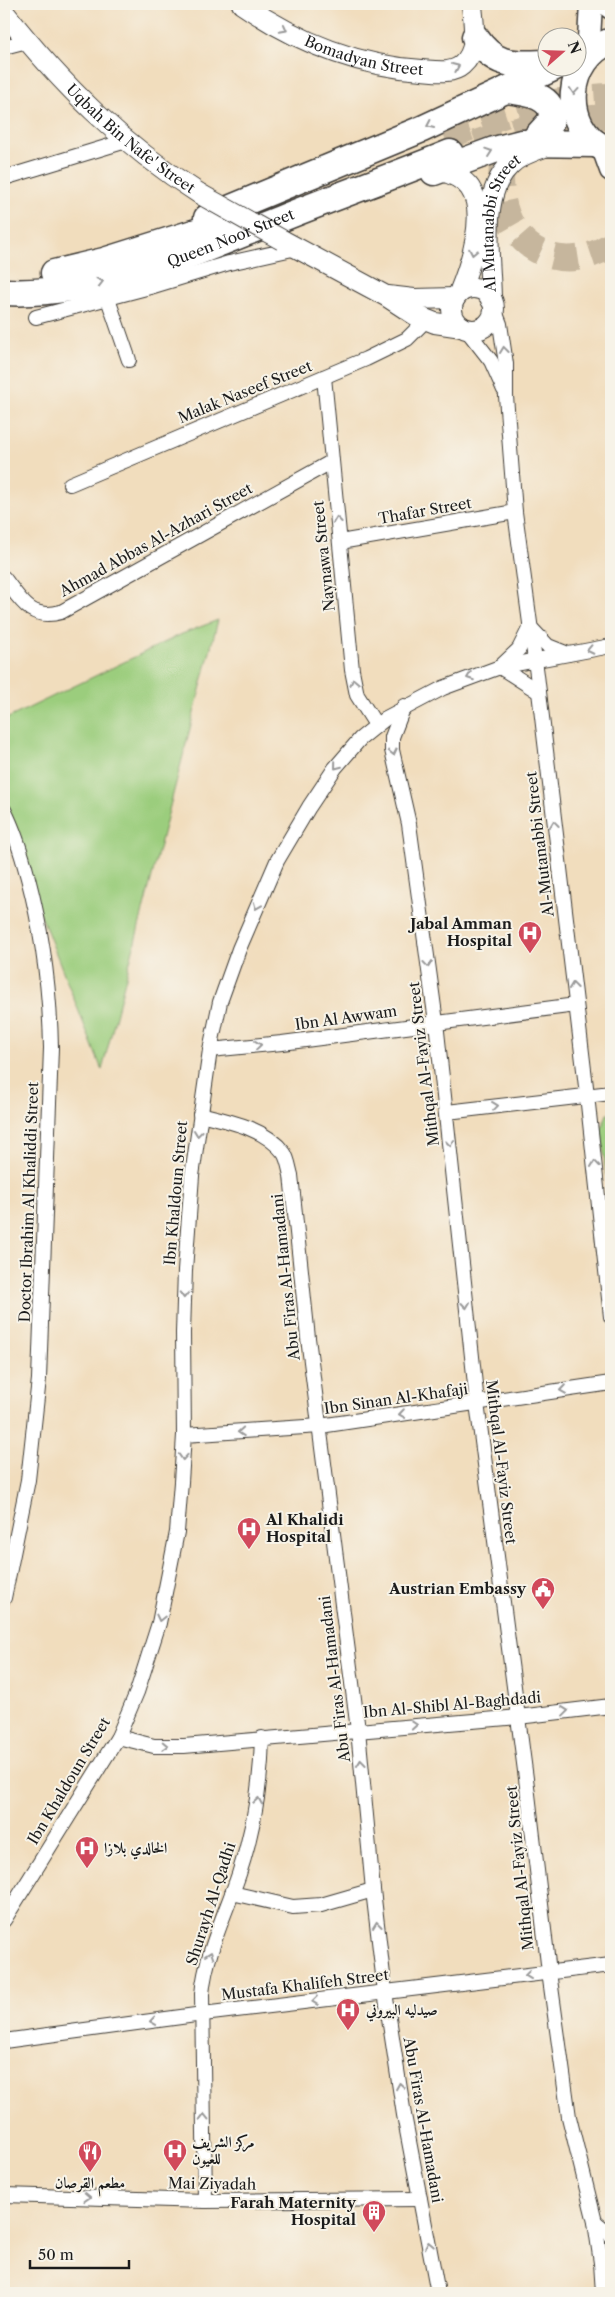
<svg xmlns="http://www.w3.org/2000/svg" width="615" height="2297" viewBox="0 0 615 2297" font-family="'Libre Caslon Text',Amiri,serif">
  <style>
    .green { fill: #9bcd7d; stroke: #5c744c }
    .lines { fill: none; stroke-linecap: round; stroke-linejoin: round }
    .highway-tunnel { stroke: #c6b69d; stroke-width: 26; stroke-dasharray: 26 13; stroke-linecap: butt }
    .street-casing { stroke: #3c3934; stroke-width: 16 }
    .secondary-casing { stroke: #3c3934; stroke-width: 22 }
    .primary-casing { stroke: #3c3934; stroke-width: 25 }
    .highway-casing { stroke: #3c3934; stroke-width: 29 }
    .street { stroke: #fff; stroke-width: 14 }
    .secondary { stroke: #fff; stroke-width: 20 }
    .primary { stroke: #fff; stroke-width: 22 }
    .highway { stroke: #fff; stroke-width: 26 }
    .secondary-bridge-casing { stroke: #3c3934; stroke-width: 22; stroke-linecap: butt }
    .secondary-bridge { stroke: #fff; stroke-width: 20 }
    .oneway { stroke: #999 }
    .labels { text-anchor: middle; stroke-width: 4; stroke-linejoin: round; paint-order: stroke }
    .street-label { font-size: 15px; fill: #1c1c1c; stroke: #f7f3e8 }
    .poi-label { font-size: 15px; font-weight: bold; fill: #1c1c1c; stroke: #f7f3e8; text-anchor: start }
  </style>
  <rect width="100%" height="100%" fill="#f7f3e8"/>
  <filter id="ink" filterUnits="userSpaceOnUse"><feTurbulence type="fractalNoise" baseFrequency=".02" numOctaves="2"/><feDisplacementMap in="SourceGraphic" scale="10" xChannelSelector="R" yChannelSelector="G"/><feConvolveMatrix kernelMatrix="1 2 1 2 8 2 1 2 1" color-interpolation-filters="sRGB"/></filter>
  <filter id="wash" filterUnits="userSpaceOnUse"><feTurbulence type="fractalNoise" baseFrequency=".0096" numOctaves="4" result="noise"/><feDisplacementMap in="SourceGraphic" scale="20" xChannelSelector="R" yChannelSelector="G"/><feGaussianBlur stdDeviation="1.12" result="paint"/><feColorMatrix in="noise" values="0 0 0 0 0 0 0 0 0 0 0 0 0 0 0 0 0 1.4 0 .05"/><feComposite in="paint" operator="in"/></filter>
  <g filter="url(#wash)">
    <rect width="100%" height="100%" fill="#f1ddbd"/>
    <g class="green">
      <path d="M 218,620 L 102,1070 L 4,822 L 4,720 L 182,634 Z"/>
      <path d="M 607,1114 L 611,1114 L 611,1218 L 601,1130 Z"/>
    </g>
  </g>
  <g filter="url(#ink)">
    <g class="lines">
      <g class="highway-tunnel">
        <path d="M 445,138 C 502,114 548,98 611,96"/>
        <path d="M 476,143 C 521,126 564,119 611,117"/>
        <path d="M 503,163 C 500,174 501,183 502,194 C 509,251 563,276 611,245"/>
      </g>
      <g class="street-casing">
        <g id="street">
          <path d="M 4,47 L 27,41"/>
          <path d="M 4,178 L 126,141"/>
          <path d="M 108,299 L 129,360"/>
          <path d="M 493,306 L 500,324 L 506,364 L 506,396 L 515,512 L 537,675 L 587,1095 L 611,1317"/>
          <path d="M 36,317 L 150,287 L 229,263 L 297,248"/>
          <path d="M 466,329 L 491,361 L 504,390"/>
          <path d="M 324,377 L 352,670 L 357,695 L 376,725"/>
          <path d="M 70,484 L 366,359 L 407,339 L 426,320"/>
          <path d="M 340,542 L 515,512"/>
          <path d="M 4,578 C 20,599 30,621 61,612 L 331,462"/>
          <path d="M 539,692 L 500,667 L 519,649 L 530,627 L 548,646 L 568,654"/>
          <path d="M 404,706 L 392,737 L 392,750 L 409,824 L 436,1022 L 477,1403 L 528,1794 L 549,1972 L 569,2117 L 595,2222 L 601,2263 L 603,2293"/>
          <path d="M 4,810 C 15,831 22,855 28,878 C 43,935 50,990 51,1048 L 39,1379 L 28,1480 L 4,1598"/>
          <path d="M 210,1050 L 282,1043 L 576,1005"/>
          <path d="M 447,1112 L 611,1093"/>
          <path d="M 200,1114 C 229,1121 265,1128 284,1153 C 288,1159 289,1168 291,1175 L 308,1338 L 358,1730 L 373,1890 L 385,1992 L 404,2115 L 438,2293"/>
          <path d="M 184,1435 L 320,1426 L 611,1383"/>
          <path d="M 118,1737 L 154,1746 L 184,1746 L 518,1717 L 611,1706"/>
          <path d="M 232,1893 L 293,1907 L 321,1905 L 373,1890"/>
          <path d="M 4,1920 L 118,1737 L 137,1692 L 159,1623 L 177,1532 L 181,1482 L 184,1435 L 183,1333 L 185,1270 L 192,1176 L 210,1050 L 220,1002 L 239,949 L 277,861 L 309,807 L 335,768 L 360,739 L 386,718 L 443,688 L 500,667 L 611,646"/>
          <path d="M 4,2041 L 203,2014 L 611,1965"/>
          <path d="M 4,2195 L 205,2201 L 420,2199"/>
          <path d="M 205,2201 L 202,1994 C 206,1952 226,1913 239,1874 C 254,1829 261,1785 262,1738"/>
          <path d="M 595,2222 L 611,2235"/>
        </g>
      </g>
      <g class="secondary-casing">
        <g id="secondary">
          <path id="s1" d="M 242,4 C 296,41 356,66 422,70 C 435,71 452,74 462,65 C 480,50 473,23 472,4"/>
          <path id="s2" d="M 4,12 C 62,85 121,144 200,194"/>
          <path d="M 440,170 C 451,174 463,178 470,188 C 488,214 470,266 459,293"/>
          <path d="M 282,240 L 386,296 L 415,315 L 435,323 L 462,327"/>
          <circle cx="473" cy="309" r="21"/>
          <path d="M 388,296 L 414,299 L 455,298"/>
          <path id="s3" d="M 491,300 C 491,261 478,194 510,165 C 520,155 534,151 547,146"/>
        </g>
      </g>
      <g class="primary-casing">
        <g id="primary">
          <path d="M 606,4 L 611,8"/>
          <path d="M 588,56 L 591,4"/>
          <path d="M 603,148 L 611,170"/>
        </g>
      </g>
      <g class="highway-casing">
        <g id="highway">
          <path d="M 475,37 C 496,68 514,64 548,63"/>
          <path d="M 506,90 C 524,92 557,95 551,121 L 532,142"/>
          <path d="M 605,149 C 559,127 566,58 611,41"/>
          <path d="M 434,172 L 494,150 L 521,143 L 597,144"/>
          <path d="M 207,218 L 422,129 L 553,68"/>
          <path d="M 54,273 L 104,261 L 225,223"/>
          <path id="s4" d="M 4,292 C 100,297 193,253 280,219 C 337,196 394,176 450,153"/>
        </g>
      </g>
      <use href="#street" class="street"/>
      <use href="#secondary" class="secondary"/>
      <use href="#primary" class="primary"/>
      <use href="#highway" class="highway"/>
      <g class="secondary-bridge-casing">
        <path id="secondary-bridge" d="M 200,194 L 282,240"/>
      </g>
      <use href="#secondary-bridge" class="secondary-bridge"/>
    </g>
    <defs><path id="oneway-chevron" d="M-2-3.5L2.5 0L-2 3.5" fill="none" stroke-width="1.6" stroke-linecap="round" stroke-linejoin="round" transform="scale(1.25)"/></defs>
    <g class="oneway">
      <use href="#oneway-chevron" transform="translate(284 29) rotate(28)"/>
      <use href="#oneway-chevron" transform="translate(456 67) rotate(-23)"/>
      <use href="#oneway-chevron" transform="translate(574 91) rotate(95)"/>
      <use href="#oneway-chevron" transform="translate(430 125) rotate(155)"/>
      <use href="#oneway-chevron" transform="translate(489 152) rotate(-19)"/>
      <use href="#oneway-chevron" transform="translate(473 252) rotate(101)"/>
      <use href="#oneway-chevron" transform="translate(100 282) rotate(-14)"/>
      <use href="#oneway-chevron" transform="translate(504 350) rotate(-97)"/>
      <use href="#oneway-chevron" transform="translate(337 520) rotate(-97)"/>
      <use href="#oneway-chevron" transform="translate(590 650) rotate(168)"/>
      <use href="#oneway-chevron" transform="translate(470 677) rotate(160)"/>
      <use href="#oneway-chevron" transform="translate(354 682) rotate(-101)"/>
      <use href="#oneway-chevron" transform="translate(393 752) rotate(78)"/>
      <use href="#oneway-chevron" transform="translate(337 766) rotate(129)"/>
      <use href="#oneway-chevron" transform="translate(554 824) rotate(-97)"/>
      <use href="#oneway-chevron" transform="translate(257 906) rotate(112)"/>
      <use href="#oneway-chevron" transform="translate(428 964) rotate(83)"/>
      <use href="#oneway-chevron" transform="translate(573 986) rotate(-97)"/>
      <use href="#oneway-chevron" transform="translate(258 1045) rotate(-6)"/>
      <use href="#oneway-chevron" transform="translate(495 1106) rotate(-7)"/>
      <use href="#oneway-chevron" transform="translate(198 1133) rotate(97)"/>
      <use href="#oneway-chevron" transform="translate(450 1143) rotate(84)"/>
      <use href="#oneway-chevron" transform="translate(595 1164) rotate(-96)"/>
      <use href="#oneway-chevron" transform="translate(184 1295) rotate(92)"/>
      <use href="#oneway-chevron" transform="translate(466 1305) rotate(84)"/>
      <use href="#oneway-chevron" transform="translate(563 1390) rotate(172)"/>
      <use href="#oneway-chevron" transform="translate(402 1414) rotate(172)"/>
      <use href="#oneway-chevron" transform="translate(241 1432) rotate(176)"/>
      <use href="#oneway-chevron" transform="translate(183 1457) rotate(94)"/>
      <use href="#oneway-chevron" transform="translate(160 1618) rotate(103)"/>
      <use href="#oneway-chevron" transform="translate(565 1711) rotate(-7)"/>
      <use href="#oneway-chevron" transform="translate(414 1725) rotate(-5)"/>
      <use href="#oneway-chevron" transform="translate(165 1746) rotate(2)"/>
      <use href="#oneway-chevron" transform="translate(361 1763) rotate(-96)"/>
      <use href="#oneway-chevron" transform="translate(258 1801) rotate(-81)"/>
      <use href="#oneway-chevron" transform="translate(377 1925) rotate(-97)"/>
      <use href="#oneway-chevron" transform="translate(210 1955) rotate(-71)"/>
      <use href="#oneway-chevron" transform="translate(528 1975) rotate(173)"/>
      <use href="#oneway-chevron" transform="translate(315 2001) rotate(173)"/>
      <use href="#oneway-chevron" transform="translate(153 2021) rotate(172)"/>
      <use href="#oneway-chevron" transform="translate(400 2086) rotate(-99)"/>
      <use href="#oneway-chevron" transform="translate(204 2117) rotate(-91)"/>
      <use href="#oneway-chevron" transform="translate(87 2197) rotate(2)"/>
      <use href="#oneway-chevron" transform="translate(429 2245) rotate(-101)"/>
    </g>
  </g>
  <defs>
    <g id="hospital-pin" transform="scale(1.25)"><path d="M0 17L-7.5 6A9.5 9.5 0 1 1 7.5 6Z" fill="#d1495b" stroke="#f7f3e8"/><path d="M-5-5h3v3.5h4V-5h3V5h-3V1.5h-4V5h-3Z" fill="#fff"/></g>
    <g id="civic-pin" transform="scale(1.25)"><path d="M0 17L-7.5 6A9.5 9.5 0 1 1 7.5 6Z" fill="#d1495b" stroke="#f7f3e8"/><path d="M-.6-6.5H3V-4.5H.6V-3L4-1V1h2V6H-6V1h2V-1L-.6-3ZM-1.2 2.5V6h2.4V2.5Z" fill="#fff"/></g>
    <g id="restaurant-pin" transform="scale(1.25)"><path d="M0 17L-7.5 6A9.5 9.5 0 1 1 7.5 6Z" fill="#d1495b" stroke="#f7f3e8"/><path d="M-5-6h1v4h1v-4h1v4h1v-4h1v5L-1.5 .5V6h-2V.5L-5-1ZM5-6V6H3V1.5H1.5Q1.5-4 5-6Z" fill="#fff"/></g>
    <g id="building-pin" transform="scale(1.25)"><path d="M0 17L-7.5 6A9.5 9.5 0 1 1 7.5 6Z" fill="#d1495b" stroke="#f7f3e8"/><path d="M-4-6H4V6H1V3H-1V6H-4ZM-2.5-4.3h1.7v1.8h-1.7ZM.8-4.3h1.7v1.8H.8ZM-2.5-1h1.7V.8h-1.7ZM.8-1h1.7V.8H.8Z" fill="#fff"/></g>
  </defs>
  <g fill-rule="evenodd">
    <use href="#hospital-pin" x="530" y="933"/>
    <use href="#hospital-pin" x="249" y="1529"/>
    <use href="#civic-pin" x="543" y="1589"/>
    <use href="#hospital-pin" x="87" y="1848"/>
    <use href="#hospital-pin" x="348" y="2010"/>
    <use href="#hospital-pin" x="175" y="2151"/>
    <use href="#restaurant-pin" x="90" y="2152"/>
    <use href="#building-pin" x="374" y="2212"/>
  </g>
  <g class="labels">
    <g class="street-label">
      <text dy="5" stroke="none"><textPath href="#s1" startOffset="134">Bomadyan Street</textPath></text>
      <text dy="5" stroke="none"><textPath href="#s2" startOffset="180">Uqbah Bin Nafe' Street</textPath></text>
      <text dy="5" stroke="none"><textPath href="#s3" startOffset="80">Al Mutanabbi Street</textPath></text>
      <text dy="5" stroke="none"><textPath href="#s4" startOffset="235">Queen Noor Street</textPath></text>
      <text transform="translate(245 392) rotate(-22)" y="5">Malak Naseef Street</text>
      <text transform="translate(425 511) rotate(-10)" y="5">Thafar Street</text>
      <text transform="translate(156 540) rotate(-29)" y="5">Ahmad Abbas Al-Azhari Street</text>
      <text transform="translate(324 556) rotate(-96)" y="5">Naynawa Street</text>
      <text transform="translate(540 844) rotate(-97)" y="5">Al-Mutanabbi Street</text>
      <text transform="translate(346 1018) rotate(-8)" y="5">Ibn Al Awwam</text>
      <text transform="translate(424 1064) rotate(-97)" y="5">Mithqal Al-Fayiz Street</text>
      <text transform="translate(176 1193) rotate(-85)" y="5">Ibn Khaldoun Street</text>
      <text transform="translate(29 1202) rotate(-88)" y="5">Doctor Ibrahim Al Khaliddi Street</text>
      <text transform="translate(286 1277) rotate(-96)" y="5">Abu Firas Al-Hamadani</text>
      <text transform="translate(396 1399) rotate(-8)" y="5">Ibn Sinan Al-Khafaji</text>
      <text transform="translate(501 1462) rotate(83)" y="5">Mithqal Al-Fayiz Street</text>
      <text transform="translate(335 1679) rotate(-97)" y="5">Abu Firas Al-Hamadani</text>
      <text transform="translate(452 1705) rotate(-5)" y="5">Ibn Al-Shibl Al-Baghdadi</text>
      <text transform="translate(69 1781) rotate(-59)" y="5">Ibn Khaldoun Street</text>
      <text transform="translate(520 1868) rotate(-96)" y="5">Mithqal Al-Fayiz Street</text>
      <text transform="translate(211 1904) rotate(-72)" y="5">Shurayh Al-Qadhi</text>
      <text transform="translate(305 1985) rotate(-7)" y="5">Mustafa Khalifeh Street</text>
      <text transform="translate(423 2120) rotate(80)" y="5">Abu Firas Al-Hamadani</text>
      <text transform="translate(212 2184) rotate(1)" y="5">Mai Ziyadah</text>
    </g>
    <g class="poi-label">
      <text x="512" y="929" text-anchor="end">Jabal Amman<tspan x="512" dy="17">Hospital</tspan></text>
      <text x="266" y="1525">Al Khalidi<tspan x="266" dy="17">Hospital</tspan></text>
      <text x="526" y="1594" text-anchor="end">Austrian Embassy</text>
      <text x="104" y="1853">الخالدي بلازا</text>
      <text x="366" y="2015">صيدليه البيروني</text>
      <text x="192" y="2147">مركز الشريف<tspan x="192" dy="17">للعيون</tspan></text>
      <text x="90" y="2188" text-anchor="middle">مطعم القرصان</text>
      <text x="356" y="2208" text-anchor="end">Farah Maternity<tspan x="356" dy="17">Hospital</tspan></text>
    </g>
  </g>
  <rect width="615" height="2297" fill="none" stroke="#f7f3e8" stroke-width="20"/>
  <g transform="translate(562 52) rotate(70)"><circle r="24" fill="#f7f3e8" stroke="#9f9d96"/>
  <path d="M0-4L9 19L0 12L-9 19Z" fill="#d1495b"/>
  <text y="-8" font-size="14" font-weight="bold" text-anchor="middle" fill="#1c1c1c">N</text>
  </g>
  <path d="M30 2260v8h99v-8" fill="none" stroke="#1c1c1c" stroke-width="2.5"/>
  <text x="38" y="2260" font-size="15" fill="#1c1c1c" stroke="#f7f3e8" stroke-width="4" paint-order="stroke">50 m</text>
</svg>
